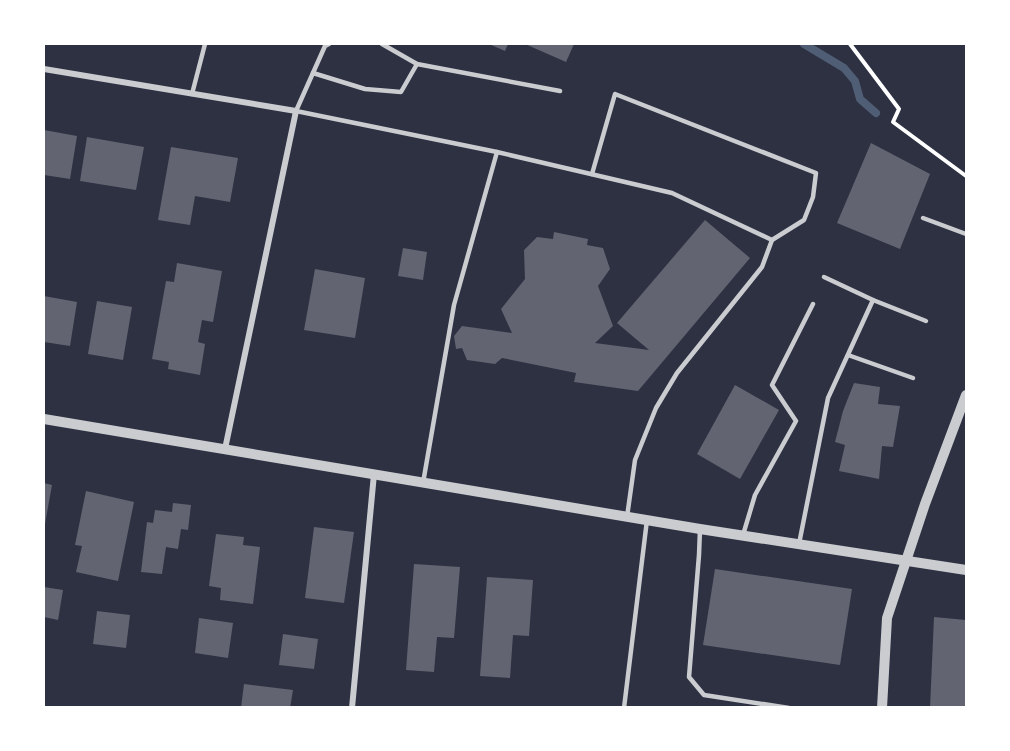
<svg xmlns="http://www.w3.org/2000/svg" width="1010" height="751" viewBox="0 0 1010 751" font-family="'PT Serif',serif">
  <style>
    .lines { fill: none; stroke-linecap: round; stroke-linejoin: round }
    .stream { stroke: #4f5d75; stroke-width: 8 }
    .building { fill: #626471 }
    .path { stroke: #fff; stroke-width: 4 }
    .service { stroke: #caccd0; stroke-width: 4.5 }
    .minor { stroke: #caccd0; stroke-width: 6 }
    .tertiary { stroke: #caccd0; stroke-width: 10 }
  </style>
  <rect width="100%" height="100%" fill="#2d3142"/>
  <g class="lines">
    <path class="stream" d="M 804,44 L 844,68 L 855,81 L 860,99 L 876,113"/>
  </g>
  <g class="building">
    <path d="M 489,44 L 508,44 L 505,51 Z"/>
    <path d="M 525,44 L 574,44 L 566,62 Z"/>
    <path d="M 44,130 L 77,136 L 70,179 L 44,175 Z"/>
    <path d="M 87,137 L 144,147 L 136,190 L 80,181 Z"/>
    <path d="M 871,143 L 930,174 L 900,249 L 837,223 Z"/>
    <path d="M 171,147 L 238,158 L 230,202 L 195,196 L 190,225 L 158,220 Z"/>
    <path d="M 705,220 L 750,258 L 638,391 L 574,382 L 576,373 L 502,358 L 495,364 L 467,360 L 462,348 L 456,349 L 454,336 L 462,326 L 512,333 L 501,309 L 525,279 L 524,250 L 537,237 L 553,239 L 554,232 L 588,239 L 587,245 L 603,248 L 610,269 L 598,286 L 613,326 L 595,343 L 649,350 L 617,323 Z"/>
    <path d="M 403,248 L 427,252 L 423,280 L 398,276 Z"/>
    <path d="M 177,263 L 222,271 L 213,322 L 202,320 L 198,342 L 205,344 L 200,375 L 168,369 L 169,362 L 152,359 L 166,281 L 174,282 Z"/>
    <path d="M 315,269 L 365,278 L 355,338 L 304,330 Z"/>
    <path d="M 44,296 L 77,302 L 70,346 L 44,342 Z"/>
    <path d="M 97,301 L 132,307 L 123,360 L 88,354 Z"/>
    <path d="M 854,383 L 880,387 L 878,404 L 900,406 L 893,447 L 882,446 L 879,479 L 839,471 L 845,445 L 835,442 L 843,411 Z"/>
    <path d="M 735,385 L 779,410 L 740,479 L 697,454 Z"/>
    <path d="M 44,483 L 52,485 L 45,524 L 44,523 Z"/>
    <path d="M 86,491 L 134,502 L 118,581 L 76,572 L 82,546 L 75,545 Z"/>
    <path d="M 173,503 L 191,505 L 188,530 L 181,529 L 178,549 L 166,547 L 162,574 L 141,572 L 147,522 L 153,523 L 155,510 L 172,512 Z"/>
    <path d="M 314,527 L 354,532 L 344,603 L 305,598 Z"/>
    <path d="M 216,534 L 244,537 L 243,545 L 260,547 L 253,604 L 220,600 L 221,588 L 209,586 Z"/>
    <path d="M 414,564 L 460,567 L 454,638 L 437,637 L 434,672 L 406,670 Z"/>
    <path d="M 715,569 L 852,589 L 840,665 L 703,645 Z"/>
    <path d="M 487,577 L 533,580 L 529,636 L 513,635 L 510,678 L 480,676 Z"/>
    <path d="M 44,587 L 63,590 L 58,620 L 44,617 Z"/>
    <path d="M 97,611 L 130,615 L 126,648 L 93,644 Z"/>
    <path d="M 934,617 L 966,620 L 966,708 L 930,708 Z"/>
    <path d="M 199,618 L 233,623 L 228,658 L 195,653 Z"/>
    <path d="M 283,634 L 318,639 L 314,669 L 279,665 Z"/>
    <path d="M 244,684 L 293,690 L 290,708 L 241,708 Z"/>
  </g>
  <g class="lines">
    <path class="path" d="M 850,44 L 899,109 L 893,122 L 966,176"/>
    <g class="service">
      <path d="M 329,44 L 325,46 L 296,111 L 497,152 L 672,193 L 772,240 L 762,267 L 677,373 L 656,408 L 635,460 L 627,517"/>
      <path d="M 382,44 L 417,64 L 560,91"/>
      <path d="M 313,73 L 365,89 L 401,92 L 417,64"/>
      <path d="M 192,94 L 205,44"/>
      <path d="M 592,174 L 615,94 L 816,173 L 813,197 L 804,220 L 772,240"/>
      <path d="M 923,218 L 966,234"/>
      <path d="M 824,277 L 873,300 L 926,321"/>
      <path d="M 848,355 L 913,378"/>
      <path d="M 423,483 L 454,305 L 497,152"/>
      <path d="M 700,529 L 699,555 L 689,677 L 704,695 L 789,708"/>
      <path d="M 743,535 L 755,495 L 796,421 L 772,385 L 813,304"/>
      <path d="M 799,544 L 828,398 L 873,300"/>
      <path d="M 624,708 L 647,520"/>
    </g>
    <g class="minor">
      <path d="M 44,69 L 296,111 L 225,449"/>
      <path d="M 352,708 L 374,474"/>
    </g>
    <g class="tertiary">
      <path d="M 44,419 L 700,529 L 966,570"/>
      <path d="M 882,708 L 887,618 L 925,504 L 966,395"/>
    </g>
  </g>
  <rect width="1010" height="751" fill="none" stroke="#ffffff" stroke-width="90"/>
</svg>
